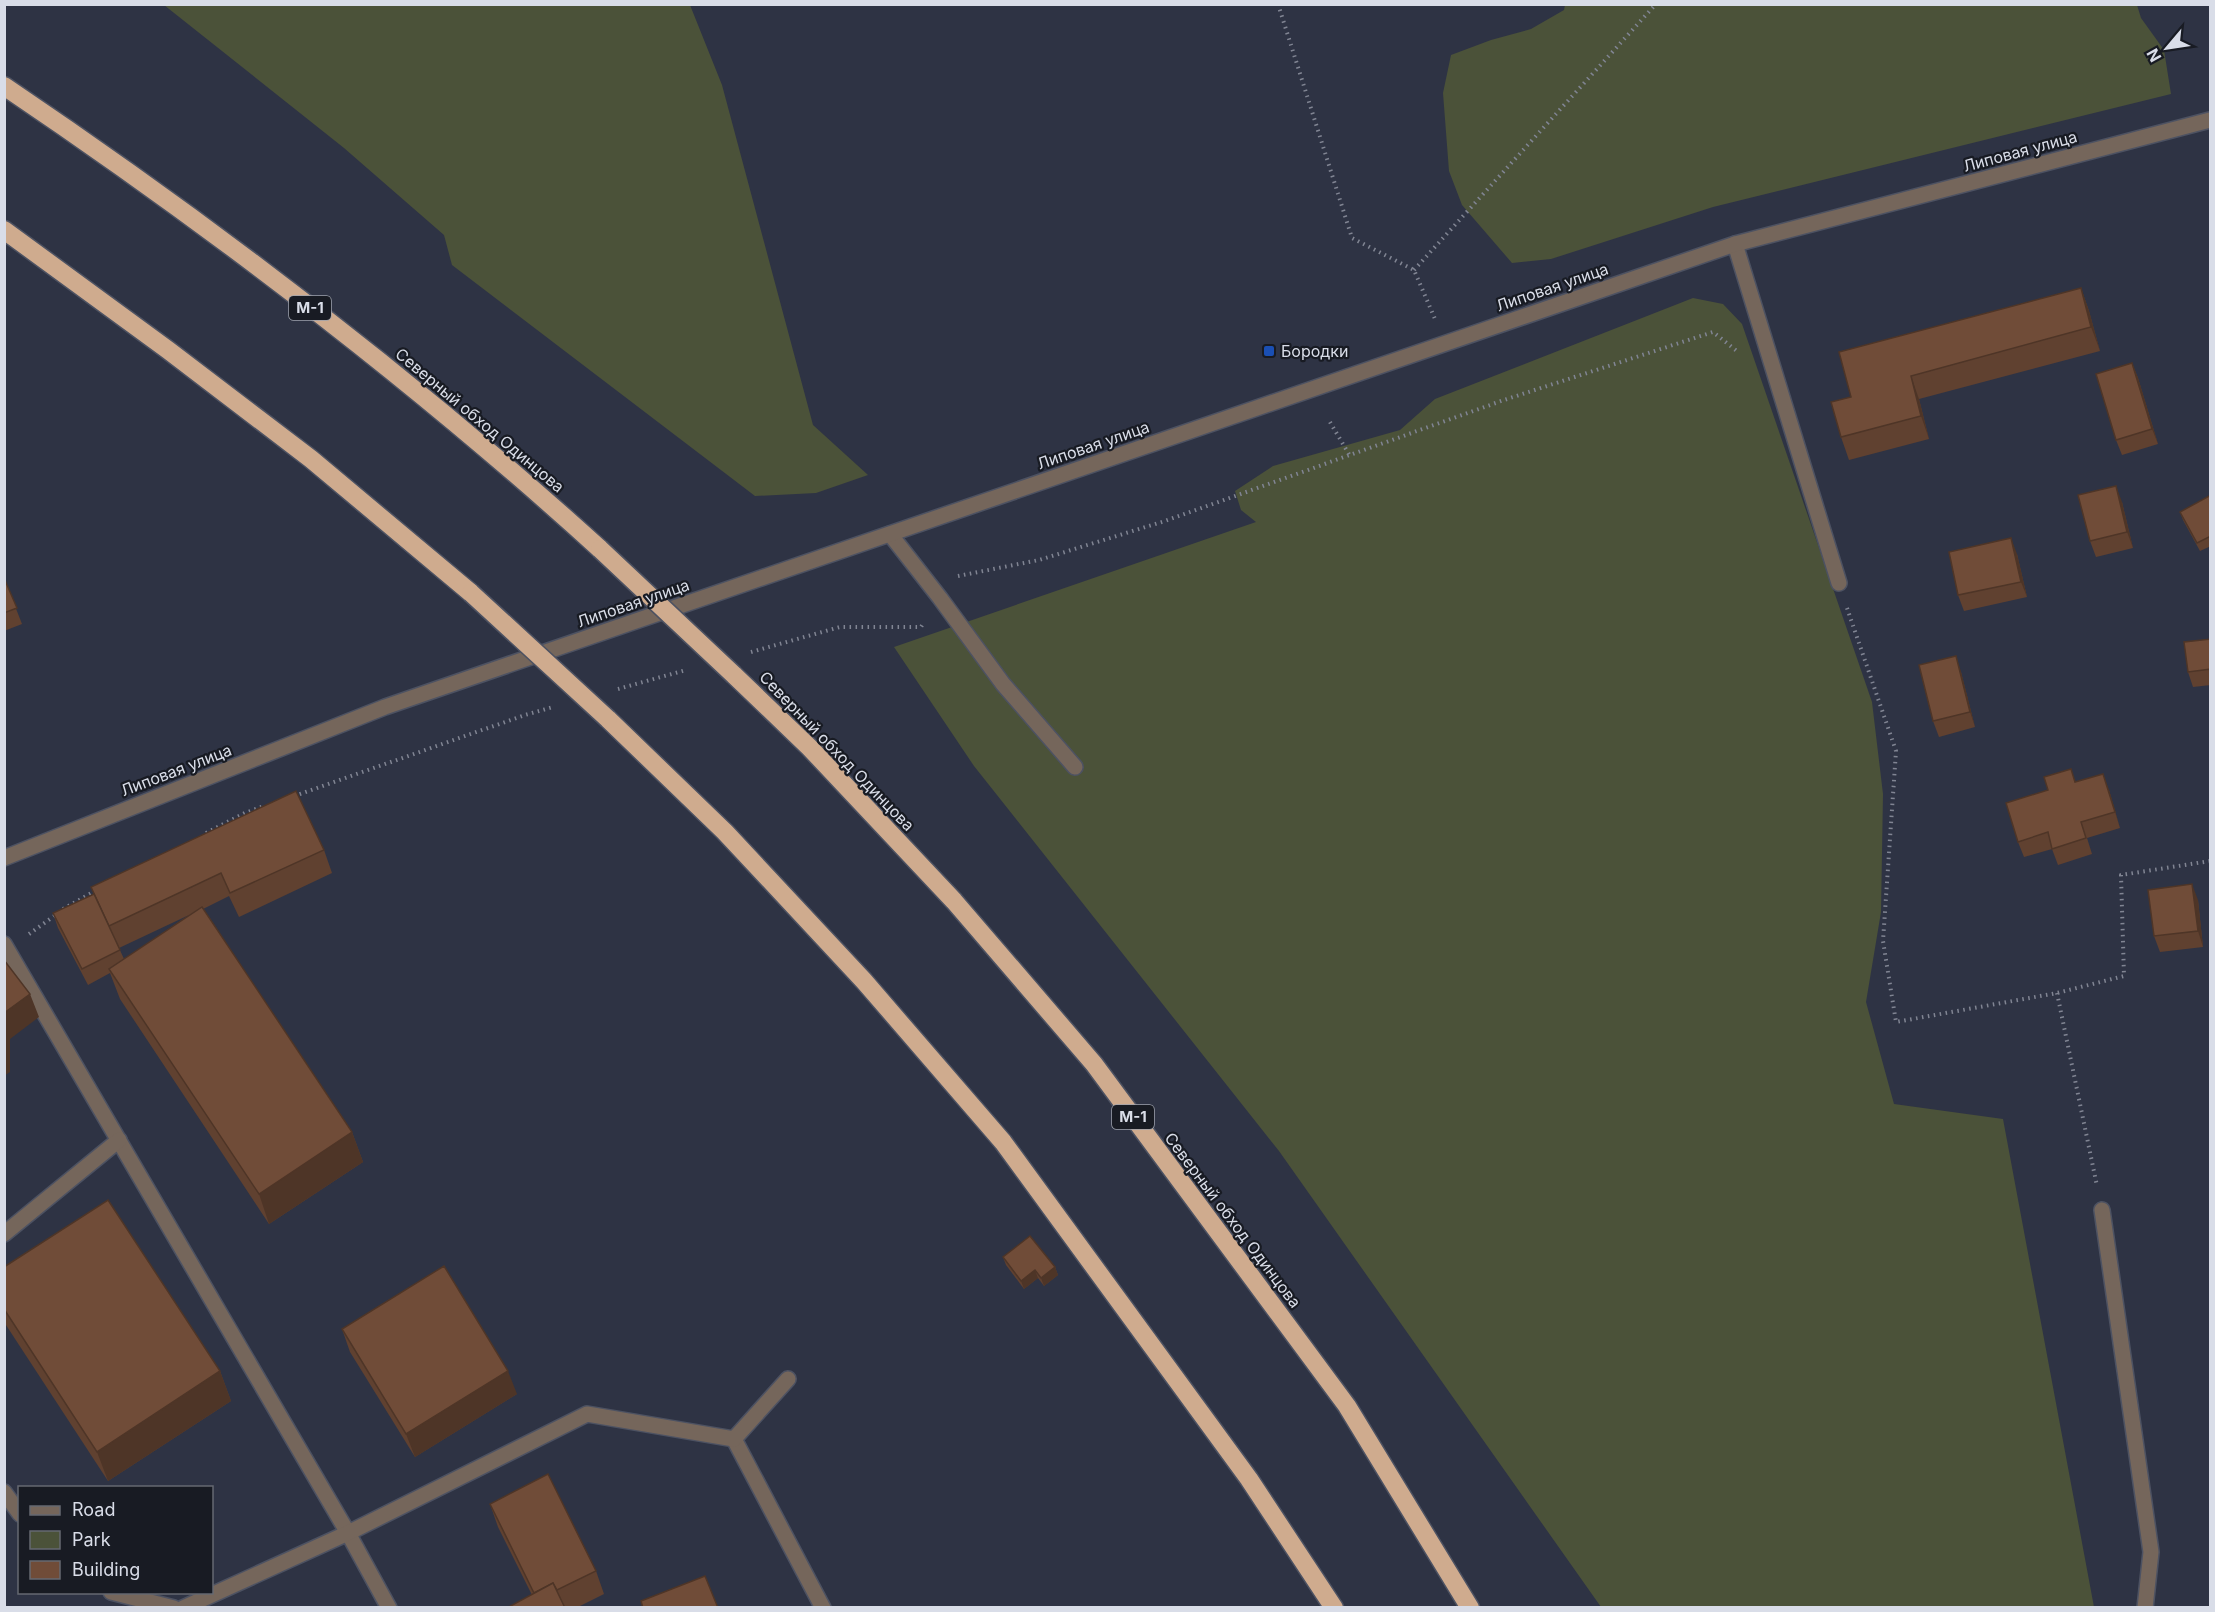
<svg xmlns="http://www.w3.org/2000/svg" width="2215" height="1612" viewBox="0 0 2215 1612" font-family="Inter,sans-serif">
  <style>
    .green { fill: #4b5239 }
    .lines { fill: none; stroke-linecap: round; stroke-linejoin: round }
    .minor-casing { stroke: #4d5262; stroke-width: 18 }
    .highway-casing { stroke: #4d5262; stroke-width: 21 }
    .path { stroke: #818593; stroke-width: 4; stroke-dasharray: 1.5 4.5; stroke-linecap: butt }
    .minor { stroke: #75665b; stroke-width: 15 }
    .highway { stroke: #cfab8e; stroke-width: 18 }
    .highway-bridge-casing { stroke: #4d5262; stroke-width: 21; stroke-linecap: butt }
    .highway-bridge { stroke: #cfab8e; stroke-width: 18 }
    .wall { fill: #604130; fill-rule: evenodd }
    .shaded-wall { fill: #4e3527 }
    .building { fill: #704c38; stroke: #4e3527; stroke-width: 1.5 }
    .transit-dot { fill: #1a4fb4; stroke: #181b23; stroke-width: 2 }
    .labels { text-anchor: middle; stroke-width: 4.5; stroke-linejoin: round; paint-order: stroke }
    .shield { fill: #181b23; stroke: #9fa3ad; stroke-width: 1.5 }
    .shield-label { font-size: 15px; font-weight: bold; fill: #d9dde8 }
    .street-label { font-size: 16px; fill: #d9dde8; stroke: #181b23 }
    .poi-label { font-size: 16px; fill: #d9dde8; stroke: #181b23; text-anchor: start }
  </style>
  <rect width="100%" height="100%" fill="#2e3344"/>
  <g class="green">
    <path d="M 164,5 L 690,5 L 722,85 L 813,425 L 868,475 L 816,493 L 755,496 L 452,265 L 444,235 L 344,148 Z"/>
    <path d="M 1565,5 L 2137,5 L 2141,18 L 2164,50 L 2171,94 L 1713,207 L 1551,259 L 1512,263 L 1462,205 L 1449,171 L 1443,93 L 1451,55 L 1491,40 L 1531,29 L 1564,10 Z"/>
    <path d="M 1693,298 L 1723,304 L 1742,324 L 1872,702 L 1883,794 L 1881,912 L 1866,1002 L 1894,1104 L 2003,1119 L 2094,1607 L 1601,1607 L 1279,1151 L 974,766 L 894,647 L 1256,522 L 1241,510 L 1235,491 L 1273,466 L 1400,430 L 1435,399 Z"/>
  </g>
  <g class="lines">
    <g class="minor-casing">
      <g id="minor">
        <path d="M 1735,244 L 1839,583"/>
        <path d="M 890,534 L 940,598 L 1003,684 L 1075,767"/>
        <path d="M 4,858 L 385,707 L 1735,244 L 2210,120"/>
        <path d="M 4,944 L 348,1533 L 389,1608"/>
        <path d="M 2102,1210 L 2151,1552 L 2145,1608"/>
        <path d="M 4,1234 L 119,1140"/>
        <path d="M 734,1439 L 823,1608"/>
        <path d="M 4,1492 L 20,1514"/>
        <path d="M 111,1592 L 174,1608"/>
        <path d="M 183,1608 L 348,1533 L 587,1414 L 734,1439 L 788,1379"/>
      </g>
    </g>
    <g class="highway-casing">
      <g id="highway">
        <path d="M 4,86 C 213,227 414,380 600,549"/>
        <path d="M 4,230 L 168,350 L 311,459 L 471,593"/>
        <path d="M 734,675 L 810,748 L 954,901 L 1094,1064 L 1347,1406 L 1470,1608"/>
        <path d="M 608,719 L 725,832 L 864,981 L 1003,1142 L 1249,1479 L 1334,1608"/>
      </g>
    </g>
    <g class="path">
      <path d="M 1278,4 L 1352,238 L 1414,270 L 1435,319"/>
      <path d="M 1414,270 L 1656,4"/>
      <path d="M 1330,422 L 1350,456"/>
      <path d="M 958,576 L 1039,560 L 1165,521 L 1504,400 L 1713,332 L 1738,352"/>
      <path d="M 1847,608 L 1896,751 L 1883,941 L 1896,1022 L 2057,993 L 2124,976 L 2121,875 L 2210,861"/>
      <path d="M 751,652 L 840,627 L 921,627 L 924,622"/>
      <path d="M 618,689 L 686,670"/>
      <path d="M 294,796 L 525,715 L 553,707"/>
      <path d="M 206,833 L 245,813 L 264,806"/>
      <path d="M 63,909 L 95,891"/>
      <path d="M 29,934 L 57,914"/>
      <path d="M 2057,993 L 2097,1186"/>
    </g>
    <use href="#minor" class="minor"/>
    <use href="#highway" class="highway"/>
    <g class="highway-bridge-casing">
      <g id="highway-bridge">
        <path d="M 600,549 L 734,675"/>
        <path d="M 471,593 L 608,719"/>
      </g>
    </g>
    <use href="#highway-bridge" class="highway-bridge"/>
  </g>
  <g class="wall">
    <path d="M 2081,288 L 2089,311 L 2100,351 L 1919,399 L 1929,439 L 1849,460 L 1841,437 L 1851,397 Z"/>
    <path d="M 2132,363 L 2138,378 L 2158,444 L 2122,455 L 2116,440 Z"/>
    <path d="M 2211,495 L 2211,546 L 2200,551 L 2183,520 L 2180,512 Z"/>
    <path d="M 2122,502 L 2133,548 L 2096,557 L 2090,541 Z"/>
    <path d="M 2017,554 L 2027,597 L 1964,611 L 1958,595 Z"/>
    <path d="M 4,578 L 22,624 L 4,631 Z"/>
    <path d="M 2211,639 L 2211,685 L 2193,687 L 2188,672 Z"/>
    <path d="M 1961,672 L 1975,727 L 1939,737 L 1933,721 Z"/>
    <path d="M 2076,782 L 2109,790 L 2120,828 L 2087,838 L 2092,854 L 2058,865 L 2052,849 L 2024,857 L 2018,842 Z"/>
    <path d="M 324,850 L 332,873 L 239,917 L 229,896 L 203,909 L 352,1132 L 363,1162 L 269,1224 L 120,999 L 110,973 L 88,985 L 58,928 L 53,913 L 94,894 L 91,887 ZM 189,915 L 124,959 L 119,948 Z"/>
    <path d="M 2198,900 L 2203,947 L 2160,952 L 2154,936 Z"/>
    <path d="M 1003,1257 L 1055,1267 L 1058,1275 L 1044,1286 L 1038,1278 L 1024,1289 L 1006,1265 Z"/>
    <path d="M 4,1267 L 220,1371 L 231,1401 L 108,1481 L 4,1322 Z"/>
    <path d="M 342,1329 L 517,1394 L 415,1457 L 350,1352 Z"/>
    <path d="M 490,1504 L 596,1571 L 604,1594 L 576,1608 L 507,1608 L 532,1595 L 498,1527 Z"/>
  </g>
  <g class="shaded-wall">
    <path d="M 2081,288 L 2089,311 L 2100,351 L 2091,327 Z"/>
    <path d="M 2132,363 L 2138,378 L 2158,444 L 2152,429 Z"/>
    <path d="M 1911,376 L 1919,399 L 1929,439 L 1921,416 Z"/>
    <path d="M 2116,486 L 2122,502 L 2133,548 L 2127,532 Z"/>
    <path d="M 2011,538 L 2017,554 L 2027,597 L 2021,582 Z"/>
    <path d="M 1956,656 L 1961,672 L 1975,727 L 1970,712 Z"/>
    <path d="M 2103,774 L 2109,790 L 2120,828 L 2115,812 Z"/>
    <path d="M 2192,884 L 2198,900 L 2203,947 L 2198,931 Z"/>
    <path d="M 30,994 L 39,1017 L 10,1039 L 10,1072 L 4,1076 L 4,1013 Z"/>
    <path d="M 352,1132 L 363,1162 L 269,1224 L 259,1194 Z"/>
    <path d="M 1055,1267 L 1058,1275 L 1044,1286 L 1041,1278 Z"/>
    <path d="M 1035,1270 L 1038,1278 L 1024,1289 L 1021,1281 Z"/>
    <path d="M 220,1371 L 231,1401 L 108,1481 L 97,1452 Z"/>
    <path d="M 508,1371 L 517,1394 L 415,1457 L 406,1434 Z"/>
  </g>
  <g class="building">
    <path d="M 2081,288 L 2091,327 L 1911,376 L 1921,416 L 1841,437 L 1831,402 L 1851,397 L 1839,352 Z"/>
    <path d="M 2132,363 L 2152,429 L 2116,440 L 2096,374 Z"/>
    <path d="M 2116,486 L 2127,532 L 2090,541 L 2078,495 Z"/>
    <path d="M 2211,495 L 2211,536 L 2197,543 L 2180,512 Z"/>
    <path d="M 2011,538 L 2021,582 L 1958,595 L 1949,552 Z"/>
    <path d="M 4,578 L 17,608 L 4,613 Z"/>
    <path d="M 2211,639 L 2211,669 L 2188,672 L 2184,642 Z"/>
    <path d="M 1956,656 L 1970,712 L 1933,721 L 1919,665 Z"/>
    <path d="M 2071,769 L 2075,782 L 2103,774 L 2115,812 L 2081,822 L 2086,838 L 2052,849 L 2048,832 L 2018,842 L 2006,803 L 2048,790 L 2044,777 Z"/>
    <path d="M 296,791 L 324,850 L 230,893 L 221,873 L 109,926 L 91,887 Z"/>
    <path d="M 2192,884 L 2198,931 L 2154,936 L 2148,890 Z"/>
    <path d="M 94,894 L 120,950 L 82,969 L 53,913 Z"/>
    <path d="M 202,907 L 352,1132 L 259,1194 L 109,969 Z"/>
    <path d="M 4,960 L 30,994 L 4,1013 Z"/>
    <path d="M 108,1200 L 220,1371 L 97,1452 L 4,1309 L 4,1267 Z"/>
    <path d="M 1030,1236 L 1055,1267 L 1041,1278 L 1035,1270 L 1021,1281 L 1003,1257 Z"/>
    <path d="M 444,1266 L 508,1371 L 406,1434 L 342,1329 Z"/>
    <path d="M 548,1474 L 596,1571 L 557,1590 L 553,1583 L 534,1593 L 490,1504 Z"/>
    <path d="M 705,1576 L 718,1608 L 643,1608 L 641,1601 Z"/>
    <path d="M 553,1583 L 565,1608 L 507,1608 Z"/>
  </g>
  <rect class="transit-dot" x="1263" y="345" width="12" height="12" rx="3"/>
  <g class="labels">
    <g class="shield">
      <rect x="289" y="296" width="42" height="24" rx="4.5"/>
      <rect x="1112" y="1105" width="42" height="24" rx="4.5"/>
    </g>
    <g class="shield-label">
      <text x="310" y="313">М-1</text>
      <text x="1133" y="1122">М-1</text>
    </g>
    <g class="street-label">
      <text transform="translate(2020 151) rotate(-15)" y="6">Липовая улица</text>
      <text transform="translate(1552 287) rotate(-19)" y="6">Липовая улица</text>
      <text transform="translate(480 420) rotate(40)" y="6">Северный обход Одинцова</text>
      <text transform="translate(1093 445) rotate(-19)" y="6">Липовая улица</text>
      <text transform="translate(633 603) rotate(-19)" y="6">Липовая улица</text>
      <text transform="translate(837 751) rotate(46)" y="6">Северный обход Одинцова</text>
      <text transform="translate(176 770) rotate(-21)" y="6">Липовая улица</text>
      <text transform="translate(1233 1220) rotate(53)" y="6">Северный обход Одинцова</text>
    </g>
    <g class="poi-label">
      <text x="1281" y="357">Бородки</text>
    </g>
  </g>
  <rect width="2215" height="1612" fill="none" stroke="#d9dde8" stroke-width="12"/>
  <rect x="18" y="1486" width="195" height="108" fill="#181b23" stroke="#656972" stroke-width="1.5"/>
  <rect x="30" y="1506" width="30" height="9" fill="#75665b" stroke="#656972" stroke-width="1.5"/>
  <text x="72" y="1516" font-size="18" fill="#d9dde8">Road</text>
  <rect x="30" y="1531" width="30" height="18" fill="#4b5239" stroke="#656972" stroke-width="1.5"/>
  <text x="72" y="1546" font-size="18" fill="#d9dde8">Park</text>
  <rect x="30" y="1561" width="30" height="18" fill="#704c38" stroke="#656972" stroke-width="1.5"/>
  <text x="72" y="1576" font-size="18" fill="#d9dde8">Building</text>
  <g transform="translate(2167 48) rotate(241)" stroke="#181b23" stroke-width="4.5" paint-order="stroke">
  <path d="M0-4.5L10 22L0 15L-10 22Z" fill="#d9dde8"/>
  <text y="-9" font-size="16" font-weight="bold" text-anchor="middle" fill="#d9dde8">N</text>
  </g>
</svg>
